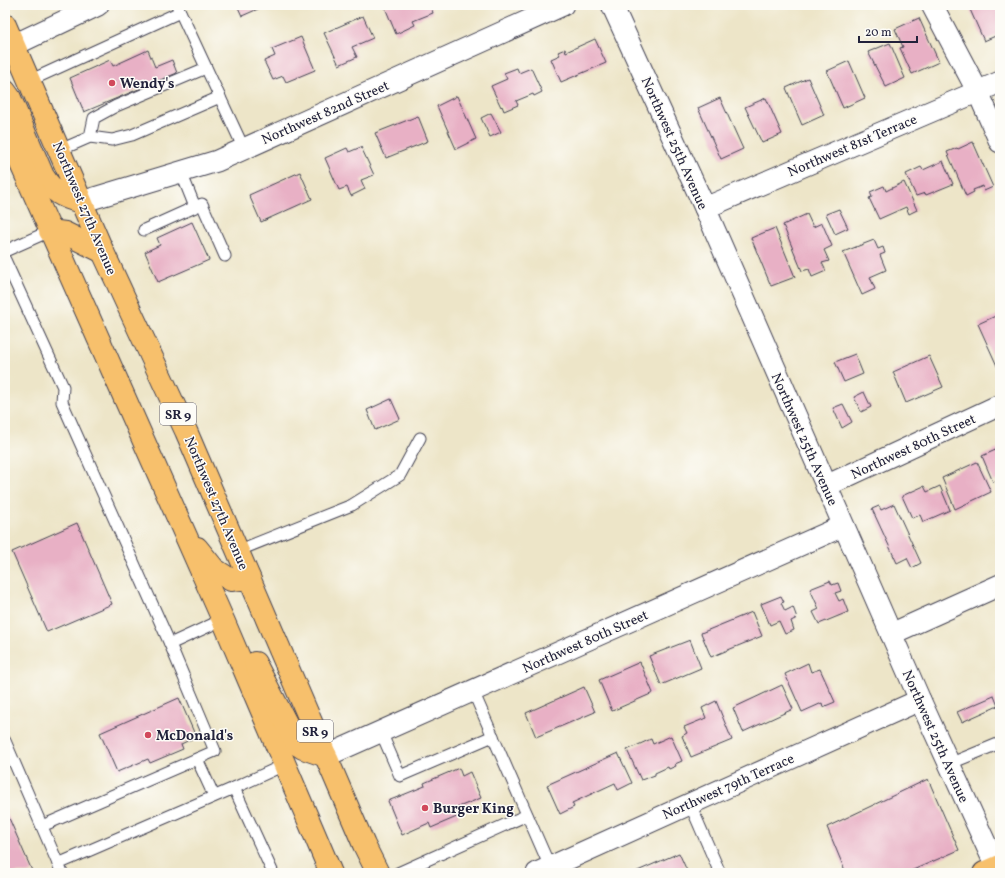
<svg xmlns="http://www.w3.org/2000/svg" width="1005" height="878" viewBox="0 0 1005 878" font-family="Vollkorn,serif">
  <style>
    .building { fill: #e8b0c5 }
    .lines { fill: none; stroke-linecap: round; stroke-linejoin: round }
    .lane-casing { stroke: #403f50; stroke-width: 13 }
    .street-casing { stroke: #403f50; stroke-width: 23 }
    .primary-casing { stroke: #403f50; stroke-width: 24 }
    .lane { stroke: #fff; stroke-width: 11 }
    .street { stroke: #fff; stroke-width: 21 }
    .primary { stroke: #f7c06c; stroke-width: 22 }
    .poi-dot { fill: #d1495b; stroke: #fdfcf7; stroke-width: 1.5 }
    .labels { text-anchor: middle; stroke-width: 3; stroke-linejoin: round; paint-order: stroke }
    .shield { fill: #fdfcf7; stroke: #646373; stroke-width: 1 }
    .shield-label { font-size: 13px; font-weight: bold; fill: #22223b }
    .poi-label { font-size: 14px; font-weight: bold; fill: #22223b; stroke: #fdfcf7; text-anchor: start }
    .street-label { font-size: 14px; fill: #22223b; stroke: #fdfcf7 }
  </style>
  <rect width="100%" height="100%" fill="#fdfcf7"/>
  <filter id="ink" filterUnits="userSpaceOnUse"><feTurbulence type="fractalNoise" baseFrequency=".025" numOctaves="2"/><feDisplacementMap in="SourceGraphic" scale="8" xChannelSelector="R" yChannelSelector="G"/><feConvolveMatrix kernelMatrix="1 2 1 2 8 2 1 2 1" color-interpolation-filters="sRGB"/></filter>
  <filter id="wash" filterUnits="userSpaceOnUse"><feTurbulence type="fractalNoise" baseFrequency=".012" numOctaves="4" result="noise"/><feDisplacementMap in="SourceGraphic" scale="16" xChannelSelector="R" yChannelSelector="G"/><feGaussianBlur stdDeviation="0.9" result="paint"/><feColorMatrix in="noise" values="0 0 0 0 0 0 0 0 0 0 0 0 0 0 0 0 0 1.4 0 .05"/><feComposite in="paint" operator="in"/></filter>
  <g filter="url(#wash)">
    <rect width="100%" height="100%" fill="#ede5c8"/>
    <g id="blocks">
      <g class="building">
        <path d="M 237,5 L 267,5 L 242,16 Z"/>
        <path d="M 384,5 L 430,5 L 433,13 L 413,21 L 415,25 L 396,34 Z"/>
        <path d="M 968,5 L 1000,5 L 1000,34 L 984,41 Z"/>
        <path d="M 363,16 L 373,38 L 352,47 L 357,57 L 339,65 L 324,33 Z"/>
        <path d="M 919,18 L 939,62 L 912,74 L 900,48 L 903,47 L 895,29 Z"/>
        <path d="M 301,37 L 315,70 L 286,82 L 283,76 L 273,80 L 264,61 L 275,56 L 272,49 Z"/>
        <path d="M 595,39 L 606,63 L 561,82 L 551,59 L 560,55 L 558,52 L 565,49 L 566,52 Z"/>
        <path d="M 890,43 L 905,78 L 886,87 L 868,52 Z"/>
        <path d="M 148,50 L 155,67 L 172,60 L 177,73 L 84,112 L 70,78 L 110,60 L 113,66 Z"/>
        <path d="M 849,61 L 865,98 L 843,108 L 827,71 Z"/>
        <path d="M 517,68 L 519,73 L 531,68 L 542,92 L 534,96 L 533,94 L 516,101 L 518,105 L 504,111 L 502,106 L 501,107 L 491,86 L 507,79 L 504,73 Z"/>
        <path d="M 808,78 L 824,115 L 802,125 L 786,88 Z"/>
        <path d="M 457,96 L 476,139 L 456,149 L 437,106 Z"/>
        <path d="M 720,98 L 743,149 L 721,159 L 698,108 Z"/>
        <path d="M 766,98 L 782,134 L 762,143 L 745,107 Z"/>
        <path d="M 491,113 L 501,132 L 490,137 L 481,118 Z"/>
        <path d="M 418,116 L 428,141 L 386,158 L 375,133 Z"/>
        <path d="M 973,142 L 993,187 L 984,191 L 983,186 L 973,190 L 974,192 L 966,196 L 947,152 L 957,148 L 958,149 Z"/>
        <path d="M 361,147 L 374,175 L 361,180 L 365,189 L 351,196 L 347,187 L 339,190 L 325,158 L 347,148 L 349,152 Z"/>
        <path d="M 943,161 L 953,184 L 926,195 L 925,193 L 916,196 L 906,174 L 921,167 L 923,170 Z"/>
        <path d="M 300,172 L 312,199 L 261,222 L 249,195 Z"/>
        <path d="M 904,182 L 917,210 L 909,214 L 906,207 L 879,219 L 869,198 L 872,197 L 870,192 L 884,186 L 886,191 Z"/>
        <path d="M 839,209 L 848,228 L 835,234 L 826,214 Z"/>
        <path d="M 807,214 L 813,227 L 822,223 L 832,246 L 824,250 L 829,261 L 822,263 L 826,271 L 812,277 L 809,269 L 802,271 L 783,225 Z"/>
        <path d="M 192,222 L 209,260 L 158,282 L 145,252 L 160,245 L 157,238 Z"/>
        <path d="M 775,228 L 795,277 L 771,286 L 751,238 Z"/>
        <path d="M 874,240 L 878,249 L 883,247 L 885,253 L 880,255 L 886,270 L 870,277 L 875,289 L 862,295 L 843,252 Z"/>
        <path d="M 1000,314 L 1000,368 L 998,368 L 978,324 Z"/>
        <path d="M 855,354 L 863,374 L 844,382 L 835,362 Z"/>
        <path d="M 929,356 L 943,387 L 906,403 L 893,372 Z"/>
        <path d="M 864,392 L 871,407 L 861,412 L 854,397 Z"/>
        <path d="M 391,399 L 400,419 L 375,430 L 367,410 Z"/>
        <path d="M 843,404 L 852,422 L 842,428 L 833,408 Z"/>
        <path d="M 1000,448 L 1000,479 L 993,482 L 982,456 Z"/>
        <path d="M 977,462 L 991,492 L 955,509 L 942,478 Z"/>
        <path d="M 924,486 L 927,492 L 940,486 L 950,510 L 923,522 L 920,515 L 912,518 L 902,496 Z"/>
        <path d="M 894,504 L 921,563 L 912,568 L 907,558 L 897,563 L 872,509 L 879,506 L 881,510 Z"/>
        <path d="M 77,523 L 112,604 L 47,632 L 12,552 Z"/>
        <path d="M 830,581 L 832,585 L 838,583 L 841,591 L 835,593 L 839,601 L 843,599 L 848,612 L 819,624 L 813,612 L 819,609 L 810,589 Z"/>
        <path d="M 781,596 L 784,602 L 781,603 L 785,611 L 793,607 L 797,618 L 791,621 L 794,630 L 785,634 L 779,621 L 770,625 L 761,604 Z"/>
        <path d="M 752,612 L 762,636 L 711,657 L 701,633 Z"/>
        <path d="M 690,640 L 701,668 L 661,685 L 649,656 Z"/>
        <path d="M 640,662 L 653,693 L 612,711 L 599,680 Z"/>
        <path d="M 808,663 L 811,672 L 820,669 L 835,702 L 823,707 L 822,703 L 802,712 L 785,674 Z"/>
        <path d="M 782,685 L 793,709 L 743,732 L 733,708 Z"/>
        <path d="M 584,687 L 595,712 L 536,737 L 526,713 Z"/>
        <path d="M 994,696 L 998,706 L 962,722 L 957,712 Z"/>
        <path d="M 179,698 L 196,737 L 181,744 L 183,749 L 150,763 L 148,759 L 117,772 L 100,733 Z"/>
        <path d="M 716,701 L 732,740 L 691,757 L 682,736 L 687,733 L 684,727 L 706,718 L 702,708 Z"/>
        <path d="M 671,736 L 682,761 L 675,764 L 676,766 L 669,769 L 668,767 L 655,773 L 655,775 L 641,780 L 627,750 L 651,739 L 653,744 Z"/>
        <path d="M 618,753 L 632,783 L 618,790 L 615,783 L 572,803 L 574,807 L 560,814 L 547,785 Z"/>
        <path d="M 459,768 L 462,776 L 470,772 L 481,798 L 456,808 L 459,816 L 431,828 L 429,823 L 402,835 L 388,801 L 425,786 L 424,783 Z"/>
        <path d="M 928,779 L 959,850 L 906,873 L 846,873 L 827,827 Z"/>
        <path d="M 5,809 L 33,873 L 5,873 Z"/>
        <path d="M 679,853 L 688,873 L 633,873 Z"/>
      </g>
    </g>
  </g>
  <g filter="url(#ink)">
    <use href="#blocks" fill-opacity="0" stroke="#403f50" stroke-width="1"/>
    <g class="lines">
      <g class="lane-casing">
        <g id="lane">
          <path d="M 177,5 L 244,149"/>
          <path d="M 29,81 L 180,12"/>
          <path d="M 90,137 L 94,118 L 116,106 L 206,68"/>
          <path d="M 60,150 L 90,137 L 112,140 L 132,135 L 220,97"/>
          <path d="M 181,172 L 195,207 L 202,204 L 225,256"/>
          <path d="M 144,230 L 195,207"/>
          <path d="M 5,251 L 50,231"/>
          <path d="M 5,260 L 63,387 L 62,402 L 170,644 L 215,751 L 42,826"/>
          <path d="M 237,551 L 352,505 L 400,475 L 420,438"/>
          <path d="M 170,644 L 222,620"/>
          <path d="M 473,691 L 550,867"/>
          <path d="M 381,732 L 400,776 L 493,736"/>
          <path d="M 5,741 L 62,873"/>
          <path d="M 197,759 L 214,796"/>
          <path d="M 949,764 L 1000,743"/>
          <path d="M 234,788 L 284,765"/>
          <path d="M 690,804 L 720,873"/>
          <path d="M 58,864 L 234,788 L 273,873"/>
          <path d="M 398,873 L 527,815"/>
        </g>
      </g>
      <g class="street-casing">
        <g id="street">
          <path d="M 612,5 L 705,208 L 920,700 L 999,873"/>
          <path d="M 932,5 L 978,92 L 1000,142"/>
          <path d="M 14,45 L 98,5"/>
          <path d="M 81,202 L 217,161 L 563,5"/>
          <path d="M 705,208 L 1000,82"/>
          <path d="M 826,486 L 1000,405"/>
          <path d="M 891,634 L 1000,585"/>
          <path d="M 326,756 L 843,526"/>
          <path d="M 537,873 L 920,700"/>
        </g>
      </g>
      <g class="primary-casing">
        <g id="primary">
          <path d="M 5,25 L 103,252 L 186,431 L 364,845 L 378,873"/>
          <path d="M 5,91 L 10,98 L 43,176 C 54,193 62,197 81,202"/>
          <path d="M 5,128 L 224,622 L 331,873"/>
          <path d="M 50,231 L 65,233 L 103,252"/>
          <path d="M 197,548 L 214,569 L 231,580 L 249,578"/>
          <path d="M 255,663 L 297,744 L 303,748 L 326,756"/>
          <path d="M 984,873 L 1000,866"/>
        </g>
      </g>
      <use href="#lane" class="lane"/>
      <use href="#street" class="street"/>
      <use href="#primary" class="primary"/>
    </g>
  </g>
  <g class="poi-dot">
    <circle cx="112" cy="83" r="4"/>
    <circle cx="148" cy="735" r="4"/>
    <circle cx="425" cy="808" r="4"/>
  </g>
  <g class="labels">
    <g class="shield">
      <rect x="160" y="403" width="36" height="22" rx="3"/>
      <rect x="297" y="720" width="36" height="22" rx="3"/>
    </g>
    <g class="shield-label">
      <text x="178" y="419">SR 9</text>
      <text x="315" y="736">SR 9</text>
    </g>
    <g class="poi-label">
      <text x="120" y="88">Wendy's</text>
      <text x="156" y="740">McDonald's</text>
      <text x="433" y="813">Burger King</text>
    </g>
    <g class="street-label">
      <text transform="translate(325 112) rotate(-24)" y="5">Northwest 82nd Street</text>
      <text transform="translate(675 143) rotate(66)" y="5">Northwest 25th Avenue</text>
      <text transform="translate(852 145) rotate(-23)" y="5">Northwest 81st Terrace</text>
      <text transform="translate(85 208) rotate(67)" y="5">Northwest 27th Avenue</text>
      <text transform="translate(805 439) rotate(66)" y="5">Northwest 25th Avenue</text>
      <text transform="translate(913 446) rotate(-25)" y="5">Northwest 80th Street</text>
      <text transform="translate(217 503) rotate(67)" y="5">Northwest 27th Avenue</text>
      <text transform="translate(585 641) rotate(-24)" y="5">Northwest 80th Street</text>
      <text transform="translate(936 736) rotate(66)" y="5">Northwest 25th Avenue</text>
      <text transform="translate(728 786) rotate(-24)" y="5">Northwest 79th Terrace</text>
    </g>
  </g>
  <rect width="1005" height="878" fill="none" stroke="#fdfcf7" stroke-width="20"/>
  <path d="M859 36v6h58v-6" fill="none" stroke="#22223b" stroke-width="2"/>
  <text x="865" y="36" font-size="12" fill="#22223b" stroke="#fdfcf7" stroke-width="3" paint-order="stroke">20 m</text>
</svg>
